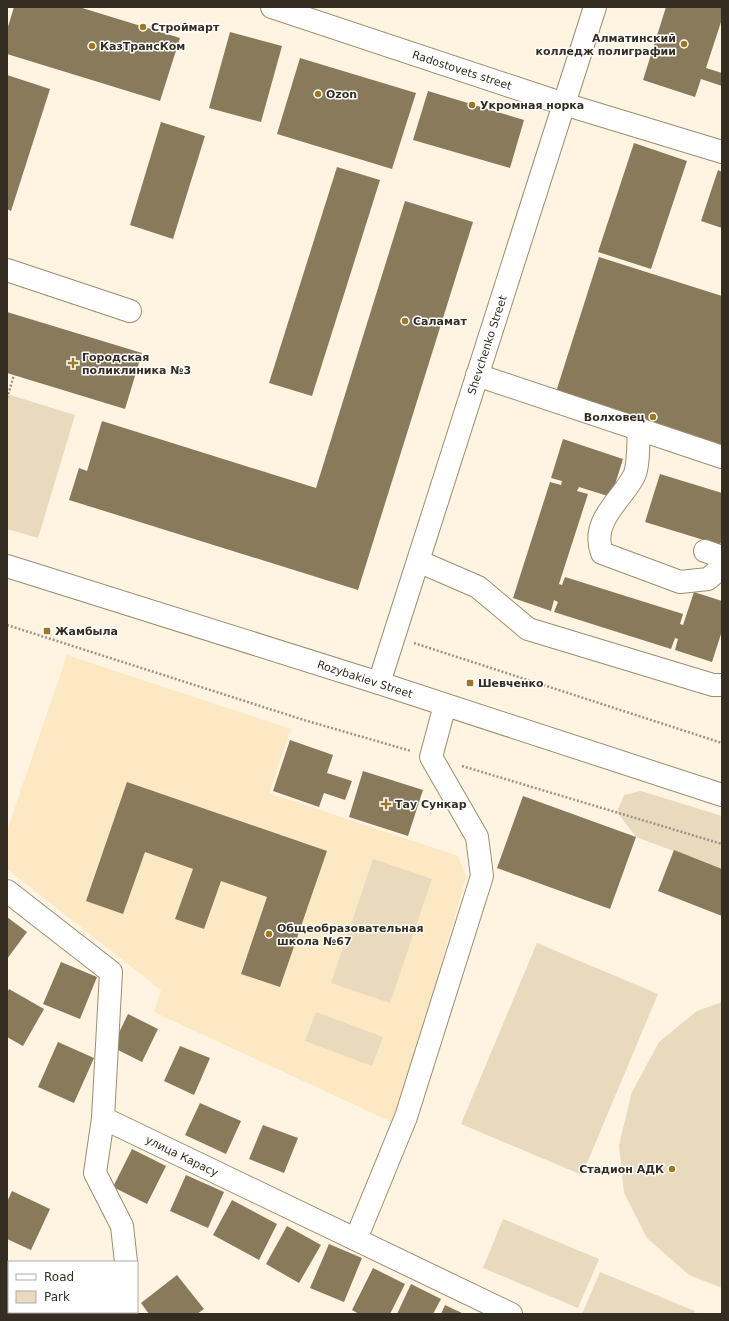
<svg xmlns="http://www.w3.org/2000/svg" width="729" height="1321" viewBox="0 0 729 1321" font-family="'DejaVu Sans',sans-serif">
  <style>
    .built { fill: #fce8c2 }
    .green { fill: #e9dabe }
    .building { fill: #8a7a5c }
    .lines { fill: none; stroke-linecap: round; stroke-linejoin: round }
    .minor-casing { stroke: #9c8d70; stroke-width: 24 }
    .major-casing { stroke: #9c8d70; stroke-width: 24 }
    .path { stroke: #9c9484; stroke-width: 2.5; stroke-dasharray: 2 2; stroke-linecap: butt }
    .minor { stroke: #fff; stroke-width: 22 }
    .major { stroke: #fff; stroke-width: 22 }
    .poi-dot { fill: #9d7723; stroke: #fff; stroke-width: 1.5 }
    .labels { text-anchor: middle; stroke-width: 3; stroke-linejoin: round; paint-order: stroke }
    .poi-label { font-size: 11px; font-weight: bold; fill: #342e22; stroke: #fff; text-anchor: start }
    .street-label { font-size: 11px; fill: #342e22; stroke: #fff }
  </style>
  <rect width="100%" height="100%" fill="#fef4e1"/>
  <path class="built" d="M 67,655 L 291,729 L 269,793 L 458,856 L 466,877 L 396,1124 L 154,1012 L 161,990 L 7,869 L 7,831 Z"/>
  <g class="green">
    <path d="M 7,394 L 75,415 L 38,538 L 7,529 Z"/>
    <path d="M 641,791 L 722,816 L 722,869 L 636,837 L 617,812 L 624,795 Z"/>
    <path d="M 373,859 L 432,879 L 390,1003 L 331,983 Z"/>
    <path d="M 537,943 L 658,994 L 582,1175 L 461,1124 Z"/>
    <path d="M 722,1002 L 722,1288 L 689,1275 L 647,1238 L 624,1193 L 619,1145 L 632,1092 L 659,1042 L 697,1011 Z"/>
    <path d="M 316,1012 L 383,1037 L 372,1066 L 305,1041 Z"/>
    <path d="M 503,1219 L 599,1259 L 578,1308 L 483,1268 Z"/>
    <path d="M 600,1272 L 695,1311 L 694,1314 L 582,1314 Z"/>
  </g>
  <g class="building">
    <path d="M 14,7 L 79,7 L 180,38 L 160,101 L 7,54 L 7,30 Z"/>
    <path d="M 666,7 L 722,7 L 722,19 L 706,68 L 722,73 L 722,86 L 701,79 L 695,97 L 643,80 Z"/>
    <path d="M 230,32 L 282,46 L 261,122 L 209,108 Z"/>
    <path d="M 300,58 L 416,93 L 392,169 L 277,134 Z"/>
    <path d="M 7,75 L 50,89 L 11,211 L 7,209 Z"/>
    <path d="M 428,91 L 524,120 L 510,168 L 413,140 Z"/>
    <path d="M 161,122 L 205,136 L 173,239 L 130,225 Z"/>
    <path d="M 634,143 L 687,161 L 651,269 L 598,252 Z"/>
    <path d="M 337,167 L 380,180 L 312,396 L 269,383 Z"/>
    <path d="M 718,170 L 722,172 L 722,228 L 701,221 Z"/>
    <path d="M 405,201 L 473,222 L 358,590 L 69,500 L 79,468 L 87,471 L 102,421 L 316,488 Z"/>
    <path d="M 599,257 L 722,296 L 722,449 L 555,395 Z"/>
    <path d="M 7,312 L 142,353 L 125,409 L 7,373 Z"/>
    <path d="M 563,439 L 623,459 L 611,497 L 579,487 L 577,491 L 588,494 L 559,584 L 562,585 L 565,577 L 683,614 L 680,624 L 683,625 L 694,592 L 722,601 L 722,631 L 712,662 L 675,650 L 678,639 L 675,638 L 671,649 L 554,612 L 558,602 L 554,600 L 551,611 L 513,598 L 550,482 L 561,485 L 562,481 L 551,478 Z"/>
    <path d="M 660,474 L 722,493 L 722,539 L 720,545 L 645,522 Z"/>
    <path d="M 290,740 L 333,755 L 327,773 L 352,781 L 345,800 L 324,793 L 319,807 L 273,791 Z"/>
    <path d="M 363,771 L 423,790 L 408,836 L 349,817 Z"/>
    <path d="M 127,782 L 327,851 L 280,987 L 241,974 L 267,897 L 221,881 L 204,929 L 175,919 L 193,869 L 145,852 L 123,914 L 86,901 Z"/>
    <path d="M 523,796 L 636,837 L 610,909 L 497,868 Z"/>
    <path d="M 674,850 L 722,869 L 722,916 L 658,891 Z"/>
    <path d="M 7,917 L 27,932 L 7,959 Z"/>
    <path d="M 61,962 L 97,977 L 80,1019 L 43,1004 Z"/>
    <path d="M 9,989 L 44,1009 L 23,1046 L 7,1037 L 7,993 Z"/>
    <path d="M 128,1014 L 158,1029 L 142,1062 L 112,1047 Z"/>
    <path d="M 58,1042 L 94,1058 L 74,1103 L 38,1087 Z"/>
    <path d="M 180,1046 L 210,1058 L 194,1095 L 164,1081 Z"/>
    <path d="M 200,1103 L 241,1121 L 226,1154 L 185,1135 Z"/>
    <path d="M 263,1125 L 298,1138 L 284,1173 L 249,1159 Z"/>
    <path d="M 132,1149 L 166,1166 L 147,1204 L 113,1187 Z"/>
    <path d="M 186,1175 L 224,1192 L 208,1228 L 170,1211 Z"/>
    <path d="M 12,1191 L 50,1209 L 31,1250 L 7,1239 L 7,1202 Z"/>
    <path d="M 232,1200 L 277,1224 L 259,1260 L 213,1235 Z"/>
    <path d="M 287,1226 L 321,1245 L 299,1283 L 266,1264 Z"/>
    <path d="M 329,1244 L 362,1258 L 344,1302 L 310,1288 Z"/>
    <path d="M 373,1268 L 405,1284 L 390,1314 L 359,1314 L 352,1310 Z"/>
    <path d="M 177,1275 L 204,1309 L 197,1314 L 149,1314 L 141,1303 Z"/>
    <path d="M 411,1284 L 441,1299 L 433,1314 L 397,1314 Z"/>
    <path d="M 445,1305 L 464,1314 L 441,1314 Z"/>
  </g>
  <g class="lines">
    <g class="minor-casing">
      <g id="minor">
        <path d="M 272,7 L 564,104 L 722,152"/>
        <path d="M 7,270 L 130,311"/>
        <path d="M 477,375 L 722,457"/>
        <path d="M 639,429 C 638,441 639,466 634,476 C 621,501 590,521 602,553 L 680,582 L 708,579 L 722,567"/>
        <path d="M 705,551 L 722,557"/>
        <path d="M 418,561 L 478,587 L 528,629 L 713,685 L 722,685"/>
        <path d="M 379,683 L 595,7"/>
        <path d="M 7,891 L 111,972 L 103,1118 L 511,1314"/>
        <path d="M 103,1118 L 95,1173 L 122,1226 L 126,1262"/>
        <path d="M 356,1239 L 406,1117 L 482,876 L 477,837 L 431,757 L 445,705"/>
      </g>
    </g>
    <g class="major-casing">
      <path id="major" d="M 7,566 L 379,683 L 722,795"/>
    </g>
    <g class="path">
      <path d="M 7,398 L 14,375"/>
      <path d="M 7,625 L 304,720 L 411,751"/>
      <path d="M 414,643 L 722,743"/>
      <path d="M 462,766 L 722,844"/>
    </g>
    <use href="#minor" class="minor"/>
    <use href="#major" class="major"/>
  </g>
  <g class="poi-dot">
    <circle cx="143" cy="27" r="4"/>
    <circle cx="684" cy="44" r="4"/>
    <circle cx="92" cy="46" r="4"/>
    <circle cx="318" cy="94" r="4"/>
    <circle cx="472" cy="105" r="4"/>
    <circle cx="405" cy="321" r="4"/>
    <path d="M71 357h4v4h4v4h-4v4h-4v-4h-4v-4h4z"/>
    <circle cx="653" cy="417" r="4"/>
    <rect x="43" y="627" width="8" height="8" rx="2"/>
    <rect x="466" y="679" width="8" height="8" rx="2"/>
    <path d="M384 798h4v4h4v4h-4v4h-4v-4h-4v-4h4z"/>
    <circle cx="269" cy="934" r="4"/>
    <circle cx="672" cy="1169" r="4"/>
  </g>
  <g class="labels">
    <g class="poi-label">
      <text x="151" y="31">Строймарт</text>
      <text x="676" y="42" text-anchor="end">Алматинский<tspan x="676" dy="13">колледж полиграфии</tspan></text>
      <text x="100" y="50">КазТрансКом</text>
      <text x="326" y="98">Ozon</text>
      <text x="480" y="109">Укромная норка</text>
      <text x="413" y="325">Саламат</text>
      <text x="82" y="361">Городская<tspan x="82" dy="13">поликлиника №3</tspan></text>
      <text x="645" y="421" text-anchor="end">Волховец</text>
      <text x="55" y="635">Жамбыла</text>
      <text x="478" y="687">Шевченко</text>
      <text x="395" y="808">Тау Сункар</text>
      <text x="277" y="932">Общеобразовательная<tspan x="277" dy="13">школа №67</tspan></text>
      <text x="664" y="1173" text-anchor="end">Стадион АДК</text>
    </g>
    <g class="street-label">
      <text transform="translate(462 70) rotate(18)" y="4">Radostovets street</text>
      <text transform="translate(487 345) rotate(-72)" y="4">Shevchenko Street</text>
      <text transform="translate(365 679) rotate(18)" y="4">Rozybakiev Street</text>
      <text transform="translate(182 1156) rotate(26)" y="4">улица Карасу</text>
    </g>
  </g>
  <rect width="729" height="1321" fill="none" stroke="#342e22" stroke-width="16"/>
  <rect x="8" y="1261" width="130" height="52" fill="#ffffff" stroke="#aeaba7"/>
  <rect x="16" y="1274" width="20" height="6" fill="#ffffff" stroke="#aeaba7"/>
  <text x="44" y="1281" font-size="12" fill="#342e22">Road</text>
  <rect x="16" y="1291" width="20" height="12" fill="#e9dabe" stroke="#aeaba7"/>
  <text x="44" y="1301" font-size="12" fill="#342e22">Park</text>
</svg>
